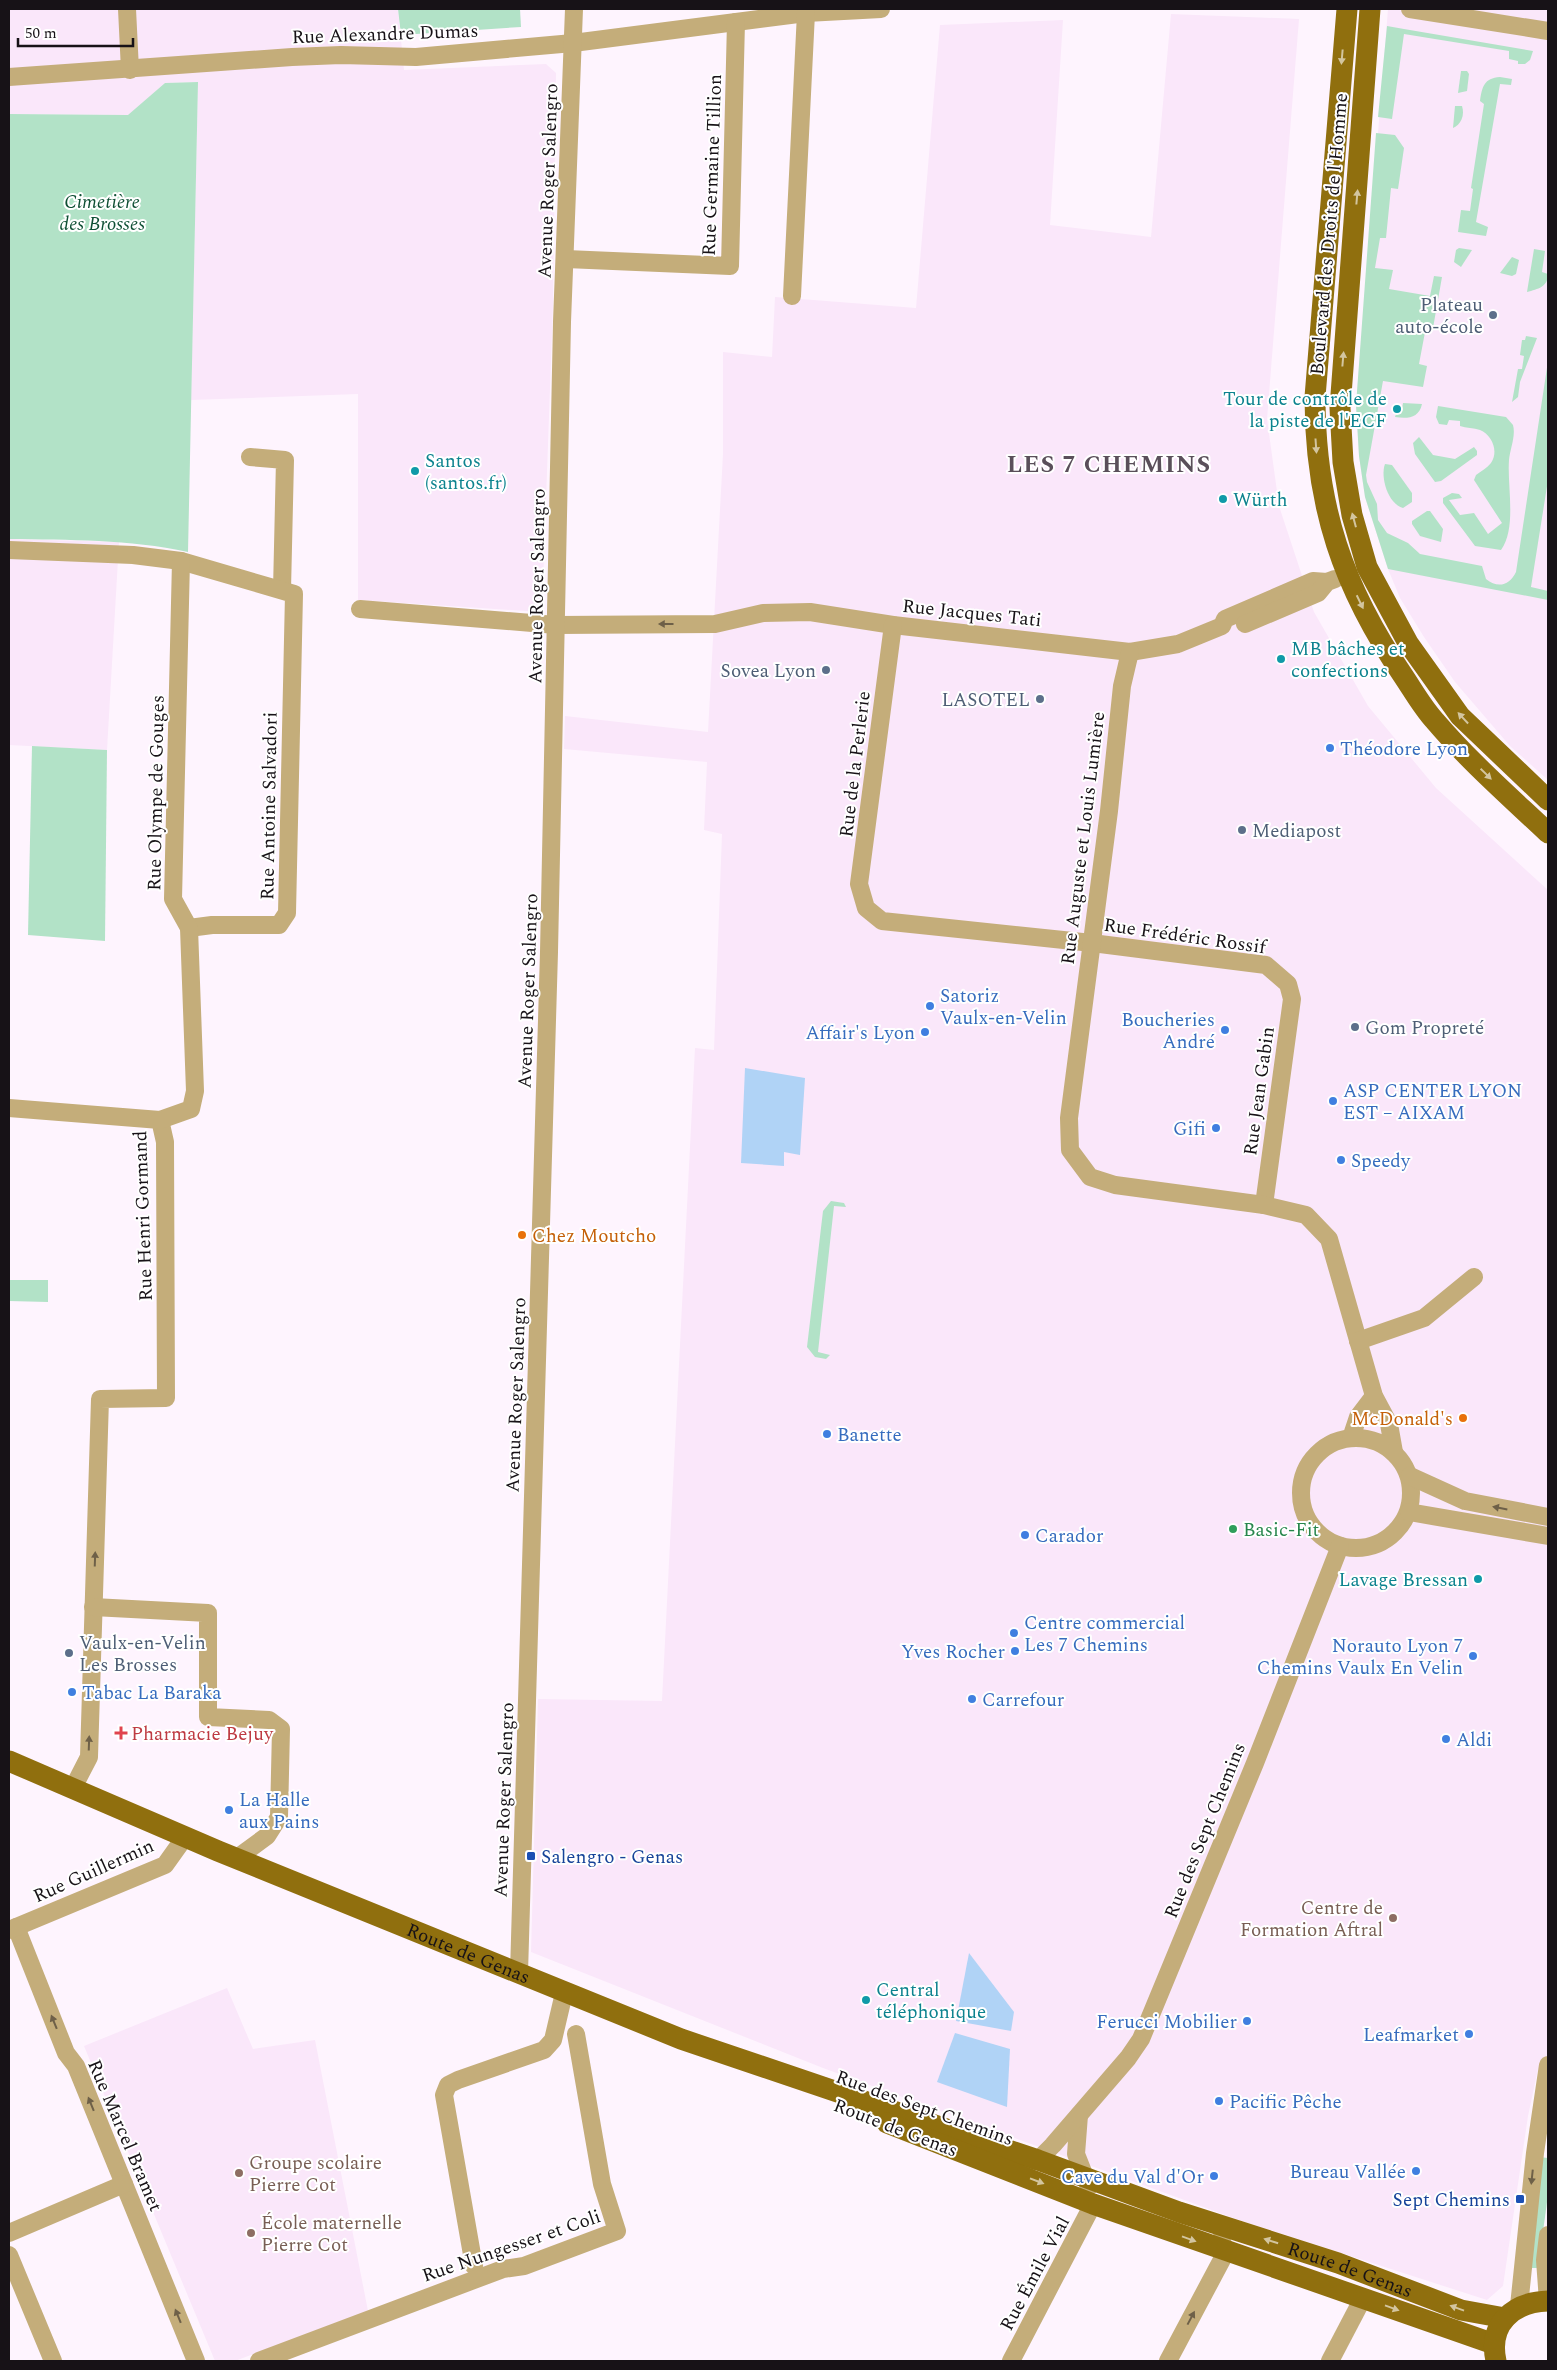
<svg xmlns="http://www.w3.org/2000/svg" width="1557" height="2370" viewBox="0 0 1557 2370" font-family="Spectral,serif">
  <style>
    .built { fill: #fae7fa }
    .green { fill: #b2e2c7 }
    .water { fill: #b0d3f6 }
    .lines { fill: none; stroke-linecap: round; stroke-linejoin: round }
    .minor { stroke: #c4ad7a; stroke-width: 18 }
    .major { stroke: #906f0e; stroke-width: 21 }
    .oneway { fill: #d3c59f }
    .oneway2 { fill: #6e6048 }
    .service-dot { fill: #5c6f8a; stroke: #fff; stroke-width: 2 }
    .culture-dot { fill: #0f9aa8; stroke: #fff; stroke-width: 2 }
    .shop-dot { fill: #3f7fe0; stroke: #fff; stroke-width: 2 }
    .food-dot { fill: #e8710a; stroke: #fff; stroke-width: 2 }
    .leisure-dot { fill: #2e9e5b; stroke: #fff; stroke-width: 2 }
    .health-dot { fill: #e0444e; stroke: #fff; stroke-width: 2 }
    .transit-dot { fill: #1a4fb4; stroke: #fff; stroke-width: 2 }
    .education-dot { fill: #8d6e63; stroke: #fff; stroke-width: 2 }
    .labels { text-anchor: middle; stroke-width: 4; stroke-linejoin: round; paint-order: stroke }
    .street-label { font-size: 19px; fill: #171217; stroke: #fff }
    .park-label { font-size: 19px; font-style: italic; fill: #0e4f34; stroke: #fff }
    .service-label { font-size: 19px; fill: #4e5e75; stroke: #fff; text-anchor: end }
    .culture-label { font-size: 19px; fill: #0d838f; stroke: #fff; text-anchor: start }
    .shop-label { font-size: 19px; fill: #366cbe; stroke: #fff; text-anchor: start }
    .food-label { font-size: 19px; fill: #c56008; stroke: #fff; text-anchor: start }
    .leisure-label { font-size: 19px; fill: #27864d; stroke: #fff; text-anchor: start }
    .health-label { font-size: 19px; fill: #be3a42; stroke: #fff; text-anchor: start }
    .transit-label { font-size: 19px; fill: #164399; stroke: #fff; text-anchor: start }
    .education-label { font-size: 19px; fill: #785e54; stroke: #fff; text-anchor: start }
    .district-label { font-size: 24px; font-weight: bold; letter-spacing: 1px; fill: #5a4f5a; stroke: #fff }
  </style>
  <rect width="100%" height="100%" fill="#fef4fe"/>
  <g class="built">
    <path d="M 9,9 L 398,9 L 404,70 L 546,64 L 556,73 L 553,305 L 542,612 L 358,600 L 358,394 L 191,400 L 198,82 L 165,83 L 129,115 L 9,114 Z"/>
    <path d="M 1388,9 L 1548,9 L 1548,780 L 1510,746 L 1455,682 L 1424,637 L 1400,598 L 1388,569 L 1365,497 L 1359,456 L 1356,405 Z"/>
    <path d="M 1171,14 L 1299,19 L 1267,419 L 1279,506 L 1314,612 L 1368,706 L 1436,788 L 1548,890 L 1548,2070 L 1538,2069 L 1528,2116 L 1503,2286 L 1487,2300 L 1239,2220 L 823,2068 L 531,1952 L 538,1699 L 662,1701 L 695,1048 L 714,1050 L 722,834 L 704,830 L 707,762 L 564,749 L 565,716 L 708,732 L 723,454 L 723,352 L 772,357 L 775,297 L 916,308 L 940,25 L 1063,20 L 1050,225 L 1151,237 Z"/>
    <path d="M 9,539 L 119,542 L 107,750 L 9,745 Z"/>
    <path d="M 227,1988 L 253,2049 L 315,2040 L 368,2311 L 235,2361 L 215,2361 L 84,2046 Z"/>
  </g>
  <g class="green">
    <path d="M 398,9 L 520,9 L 521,27 L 401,35 Z"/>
    <path d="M 1387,26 L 1404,29 L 1533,51 L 1530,60 L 1525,64 L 1518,64 L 1518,61 L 1509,59 L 1509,51 L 1404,34 L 1392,119 L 1378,117 Z"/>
    <path d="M 1461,71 L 1467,71 L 1469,74 L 1467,91 L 1458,93 Z"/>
    <path d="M 1500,77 L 1512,79 L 1511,85 L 1500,84 L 1476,222 L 1488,227 L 1486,236 L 1458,232 L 1461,210 L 1470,211 L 1473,189 L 1471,188 L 1484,104 L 1480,101 C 1482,87 1484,78 1500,77 Z"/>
    <path d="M 198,82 L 188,552 C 129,539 69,540 9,539 L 9,114 L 128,115 L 165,83 Z"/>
    <path d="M 1455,106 L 1462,106 C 1465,115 1461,125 1453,128 Z"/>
    <path d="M 1376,133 L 1395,135 L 1404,148 L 1398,189 L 1391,188 L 1386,238 L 1380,238 L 1375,268 L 1393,270 L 1389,289 L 1430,296 L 1434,276 L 1442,277 L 1433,328 L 1426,327 L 1419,364 L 1427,366 L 1423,387 L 1383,381 L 1366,475 L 1367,482 L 1377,504 L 1378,520 L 1387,533 L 1408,543 L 1420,554 L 1482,566 L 1486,579 C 1498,589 1510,585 1516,572 L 1548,361 L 1548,480 L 1531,587 L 1548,591 L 1548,600 L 1388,569 L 1365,497 L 1359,456 L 1356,405 Z"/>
    <path d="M 1459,248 L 1472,250 L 1461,267 L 1454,262 L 1456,250 Z"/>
    <path d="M 1534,249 L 1545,251 L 1542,272 L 1548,274 C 1548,287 1538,289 1527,292 Z"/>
    <path d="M 1512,257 L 1519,260 L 1516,274 L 1512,276 L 1500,273 Z"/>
    <path d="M 1526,336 L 1537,338 L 1520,382 L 1518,397 L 1512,402 L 1518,369 L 1522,369 L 1524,356 L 1520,355 L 1522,340 L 1525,340 Z"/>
    <path d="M 1403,403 L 1422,404 C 1419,418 1408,419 1395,417 L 1396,414 L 1401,414 Z"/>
    <path d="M 1438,406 L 1506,417 L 1513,425 C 1516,436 1510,449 1509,460 C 1507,486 1517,528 1501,550 L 1475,546 L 1443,503 L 1443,498 L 1452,493 L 1459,494 L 1462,498 L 1449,500 L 1460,515 L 1474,513 L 1488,534 L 1502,523 L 1474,480 L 1476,475 C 1481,471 1487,468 1491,463 C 1499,451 1492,435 1480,430 C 1474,428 1466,428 1460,426 L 1460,421 L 1449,420 L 1447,425 L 1439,424 L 1436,417 Z"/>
    <path d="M 1419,437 L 1433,455 L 1455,459 L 1474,447 L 1477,451 L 1477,455 L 1441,481 L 1435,482 L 1415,454 L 1413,443 Z"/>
    <path d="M 1385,464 L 1392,465 L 1412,493 L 1412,502 L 1403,508 C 1388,504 1380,477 1385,464 Z"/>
    <path d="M 1427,511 L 1430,511 L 1443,529 L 1441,542 L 1420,536 L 1412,524 L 1412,521 Z"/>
    <path d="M 32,746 L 107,750 L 105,941 L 28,935 Z"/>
    <path d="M 831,1201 L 844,1203 L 846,1207 L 834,1206 L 818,1352 L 830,1355 L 826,1359 L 815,1357 L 807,1347 L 823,1211 Z"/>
    <path d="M 9,1280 L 48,1280 L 48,1302 L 9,1301 Z"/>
    <path d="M 1539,2157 L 1548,2158 L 1548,2195 L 1538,2268 L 1527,2268 Z"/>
  </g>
  <g class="water">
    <path d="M 745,1068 L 805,1078 L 800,1155 L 784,1152 L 784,1166 L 741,1163 Z"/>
    <path d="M 969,1953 L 1014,2012 L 1011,2031 L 956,2021 Z"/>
    <path d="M 955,2033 L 1010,2049 L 1007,2107 L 937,2082 Z"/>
  </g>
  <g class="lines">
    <g class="minor">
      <path d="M 127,9 L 130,70"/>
      <path d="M 1410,9 L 1548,31"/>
      <path d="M 9,77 L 292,57 L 341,55 L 416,57 L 573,43 L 806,13 L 881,9"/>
      <path d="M 566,259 L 730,266 L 736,22"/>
      <path d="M 792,296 L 806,13"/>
      <path d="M 250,457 L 285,460 L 282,590"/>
      <path d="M 9,550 L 133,555 L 181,561 L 294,594 L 287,913 L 279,925 L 212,925 L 189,928"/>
      <path d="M 360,609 L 556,625 L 715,624 L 763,613 L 810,612 L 893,625 L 1130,652 L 1178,644 L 1222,626 L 1225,619 L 1313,581 L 1327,582"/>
      <path d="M 1245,624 L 1318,593 L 1327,582 L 1335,579"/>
      <path d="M 893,625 L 859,884 L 866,908 L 882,921 L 1092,943 L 1266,965 L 1288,984 L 1292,999 L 1264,1205"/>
      <path d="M 1130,652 L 1122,686 L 1109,811 L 1069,1118 L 1070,1150 L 1090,1177 L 1115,1185 L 1264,1205 L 1306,1215 L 1329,1239 L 1374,1396 L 1389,1424 L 1394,1452"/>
      <path d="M 9,1108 L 160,1120 L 165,1142 L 166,1398 L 100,1399 L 89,1757 L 73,1788"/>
      <path d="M 160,1120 L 191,1109 L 195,1091 L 189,928 L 173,899 L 181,561"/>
      <path d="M 1358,1341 L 1424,1318 L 1474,1277"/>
      <circle cx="1356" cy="1493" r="55"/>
      <path d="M 1351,1438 L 1358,1417 L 1374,1396"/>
      <path d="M 1410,1476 L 1465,1501 L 1548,1517"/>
      <path d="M 1409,1512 L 1548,1536"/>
      <path d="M 93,1607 L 208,1613 L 208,1717 L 269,1720 L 281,1729 L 279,1817 L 267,1836 L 237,1858"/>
      <path d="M 16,1927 L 66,2053 L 76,2066 L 196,2361"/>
      <path d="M 9,1930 L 165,1865 L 185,1837"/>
      <path d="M 519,1973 L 549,952 L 562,322 L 574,9"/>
      <path d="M 1079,2115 L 1076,2154 L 1089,2187"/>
      <path d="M 1027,2162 L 1038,2160 L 1053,2145 L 1128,2058 L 1141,2039 L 1255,1763 L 1340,1546"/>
      <path d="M 9,2233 L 124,2184"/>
      <path d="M 9,2255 L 53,2361"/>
      <path d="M 474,2266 L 444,2095 L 448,2085 L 458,2080 L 544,2050 L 553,2040 L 564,1993"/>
      <path d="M 1548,2301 L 1545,2260 L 1548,2235"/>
      <path d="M 1519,2306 L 1535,2153 L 1548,2065"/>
      <path d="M 259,2361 L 503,2269 L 524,2266 L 617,2231 L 602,2184 L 576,2034"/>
      <path d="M 1011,2361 L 1093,2204"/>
      <path d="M 1168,2361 L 1226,2252 L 1221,2239"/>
      <path d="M 1330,2361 L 1363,2298"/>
    </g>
    <g class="major">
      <path d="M 1347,9 L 1315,397 C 1315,506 1343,588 1404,677 C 1414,692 1423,708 1435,721 C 1469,761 1510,797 1548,833"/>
      <path d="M 1370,9 L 1340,408 L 1343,462 L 1352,515 L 1367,567 L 1408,643 L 1460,716 L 1548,800"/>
      <path id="s1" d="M 9,1761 L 218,1851 L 681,2039 L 1038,2160 L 1179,2212 L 1338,2263 L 1461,2310 L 1505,2318"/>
      <path d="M 887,2123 L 1093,2204 L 1494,2344"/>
      <path d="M 1496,2361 C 1488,2324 1513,2302 1548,2301"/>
    </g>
  </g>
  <defs><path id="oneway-solid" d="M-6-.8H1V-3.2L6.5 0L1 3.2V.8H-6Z" transform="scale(1.25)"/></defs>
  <g class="oneway">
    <use href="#oneway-solid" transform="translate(1342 57) rotate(95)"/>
    <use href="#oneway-solid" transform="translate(1357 197) rotate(-85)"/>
    <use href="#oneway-solid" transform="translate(1343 359) rotate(-85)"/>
    <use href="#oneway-solid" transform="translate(1316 446) rotate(86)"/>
    <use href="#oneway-solid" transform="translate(1354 520) rotate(-105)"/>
    <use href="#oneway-solid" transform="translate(1360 602) rotate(64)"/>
    <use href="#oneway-solid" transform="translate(1463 718) rotate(-133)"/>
    <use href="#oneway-solid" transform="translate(1486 774) rotate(44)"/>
    <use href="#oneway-solid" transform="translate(1037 2181) rotate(21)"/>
    <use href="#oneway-solid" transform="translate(1189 2239) rotate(20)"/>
    <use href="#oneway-solid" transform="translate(1271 2241) rotate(-162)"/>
    <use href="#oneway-solid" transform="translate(1392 2308) rotate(20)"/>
    <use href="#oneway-solid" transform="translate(1457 2308) rotate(-160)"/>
  </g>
  <g class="oneway2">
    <use href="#oneway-solid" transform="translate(666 624) rotate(180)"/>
    <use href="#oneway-solid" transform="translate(1500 1508) rotate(-169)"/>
    <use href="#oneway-solid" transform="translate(95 1559) rotate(-88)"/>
    <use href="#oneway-solid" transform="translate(89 1743) rotate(-88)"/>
    <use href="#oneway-solid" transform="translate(54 2022) rotate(-112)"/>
    <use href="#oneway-solid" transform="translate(91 2104) rotate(-112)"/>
    <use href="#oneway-solid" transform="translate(1532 2177) rotate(96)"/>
    <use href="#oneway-solid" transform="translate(178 2316) rotate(-112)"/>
    <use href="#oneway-solid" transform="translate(1191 2318) rotate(-62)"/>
  </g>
  <g class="service-dot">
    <circle cx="1493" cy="315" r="5"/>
    <circle cx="826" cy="670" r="5"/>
    <circle cx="1040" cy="699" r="5"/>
    <circle cx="1242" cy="830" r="5"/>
    <circle cx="1355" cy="1027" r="5"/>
    <circle cx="69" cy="1653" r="5"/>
  </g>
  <g class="culture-dot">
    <circle cx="1397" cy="409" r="5"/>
    <circle cx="415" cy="471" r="5"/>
    <circle cx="1223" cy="499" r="5"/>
    <circle cx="1281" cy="659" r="5"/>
    <circle cx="1478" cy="1579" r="5"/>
    <circle cx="866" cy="2000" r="5"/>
  </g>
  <g class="shop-dot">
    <circle cx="1330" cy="748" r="5"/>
    <circle cx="930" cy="1006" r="5"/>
    <circle cx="1225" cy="1030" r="5"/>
    <circle cx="925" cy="1032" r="5"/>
    <circle cx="1333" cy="1101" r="5"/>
    <circle cx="1216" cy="1128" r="5"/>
    <circle cx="1341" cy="1160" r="5"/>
    <circle cx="827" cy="1434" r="5"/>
    <circle cx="1025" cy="1535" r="5"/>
    <circle cx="1014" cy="1633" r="5"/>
    <circle cx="1015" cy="1651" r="5"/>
    <circle cx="1473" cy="1656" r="5"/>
    <circle cx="72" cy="1692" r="5"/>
    <circle cx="972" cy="1699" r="5"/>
    <circle cx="1446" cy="1739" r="5"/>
    <circle cx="229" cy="1810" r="5"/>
    <circle cx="1247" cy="2021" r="5"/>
    <circle cx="1469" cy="2034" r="5"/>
    <circle cx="1219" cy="2101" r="5"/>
    <circle cx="1416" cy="2171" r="5"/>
    <circle cx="1214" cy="2176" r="5"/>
  </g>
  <g class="food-dot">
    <circle cx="522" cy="1235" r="5"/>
    <circle cx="1463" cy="1418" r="5"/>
  </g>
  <circle class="leisure-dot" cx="1233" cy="1529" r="5"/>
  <path class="health-dot" d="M118.5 1725.5h5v5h5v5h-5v5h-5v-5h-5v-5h5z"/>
  <g class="transit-dot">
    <rect x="526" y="1851" width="10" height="10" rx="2.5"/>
    <rect x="1515" y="2194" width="10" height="10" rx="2.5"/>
  </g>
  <g class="education-dot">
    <circle cx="1393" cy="1918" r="5"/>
    <circle cx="239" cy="2173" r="5"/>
    <circle cx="251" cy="2233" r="5"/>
  </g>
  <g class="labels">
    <g class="street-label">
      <text transform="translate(385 33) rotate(-2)" y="7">Rue Alexandre Dumas</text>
      <text transform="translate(711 165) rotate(-88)" y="7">Rue Germaine Tillion</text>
      <text transform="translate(547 181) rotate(-88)" y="7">Avenue Roger Salengro</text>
      <text transform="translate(1328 234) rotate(-85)" y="7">Boulevard des Droits de l'Homme</text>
      <text transform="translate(536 586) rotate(-89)" y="7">Avenue Roger Salengro</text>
      <text transform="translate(972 612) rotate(6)" y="7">Rue Jacques Tati</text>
      <text transform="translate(854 764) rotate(-83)" y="7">Rue de la Perlerie</text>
      <text transform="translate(155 793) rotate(-89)" y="7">Rue Olympe de Gouges</text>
      <text transform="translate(268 806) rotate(-89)" y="7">Rue Antoine Salvadori</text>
      <text transform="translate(1082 838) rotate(-83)" y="7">Rue Auguste et Louis Lumière</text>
      <text transform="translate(1185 935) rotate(8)" y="7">Rue Frédéric Rossif</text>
      <text transform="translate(527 991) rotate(-88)" y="7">Avenue Roger Salengro</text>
      <text transform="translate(1258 1091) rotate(-82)" y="7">Rue Jean Gabin</text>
      <text transform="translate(142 1216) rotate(-92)" y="7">Rue Henri Gormand</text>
      <text transform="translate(515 1395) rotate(-88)" y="7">Avenue Roger Salengro</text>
      <text transform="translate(503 1800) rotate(-88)" y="7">Avenue Roger Salengro</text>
      <text transform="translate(1204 1830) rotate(-68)" y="7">Rue des Sept Chemins</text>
      <text transform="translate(93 1870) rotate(-24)" y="7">Rue Guillermin</text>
      <text dy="7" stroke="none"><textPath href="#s1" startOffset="498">Route de Genas</textPath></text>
      <text transform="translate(925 2107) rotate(20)" y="7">Rue des Sept Chemins</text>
      <text transform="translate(896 2127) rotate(21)" y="7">Route de Genas</text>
      <text transform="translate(126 2135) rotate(67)" y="7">Rue Marcel Bramet</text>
      <text transform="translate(511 2245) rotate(-19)" y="7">Rue Nungesser et Coli</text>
      <text dy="7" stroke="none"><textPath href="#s1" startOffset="1435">Route de Genas</textPath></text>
      <text transform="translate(1034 2273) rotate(-62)" y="7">Rue Émile Vial</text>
    </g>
    <g class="park-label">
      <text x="102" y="208">Cimetière<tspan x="102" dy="22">des Brosses</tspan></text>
    </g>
    <g class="service-label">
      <text x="1483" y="311">Plateau<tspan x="1483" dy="22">auto-école</tspan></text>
      <text x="816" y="677">Sovea Lyon</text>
      <text x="1030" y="706">LASOTEL</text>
      <text x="1252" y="837" text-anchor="start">Mediapost</text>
      <text x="1365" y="1034" text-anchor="start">Gom Propreté</text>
      <text x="79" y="1649" text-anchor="start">Vaulx-en-Velin<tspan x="79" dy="22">Les Brosses</tspan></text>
    </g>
    <g class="culture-label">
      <text x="1387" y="405" text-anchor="end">Tour de contrôle de<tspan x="1387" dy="22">la piste de l'ECF</tspan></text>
      <text x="425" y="467">Santos<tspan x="425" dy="22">(santos.fr)</tspan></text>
      <text x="1233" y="506">Würth</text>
      <text x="1291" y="655">MB bâches et<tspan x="1291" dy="22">confections</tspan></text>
      <text x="1468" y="1586" text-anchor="end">Lavage Bressan</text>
      <text x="876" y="1996">Central<tspan x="876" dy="22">téléphonique</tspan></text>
    </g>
    <g class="shop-label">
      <text x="1340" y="755">Théodore Lyon</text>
      <text x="940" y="1002">Satoriz<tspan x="940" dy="22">Vaulx-en-Velin</tspan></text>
      <text x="1215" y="1026" text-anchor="end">Boucheries<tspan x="1215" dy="22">André</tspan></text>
      <text x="915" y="1039" text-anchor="end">Affair's Lyon</text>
      <text x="1343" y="1097">ASP CENTER LYON<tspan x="1343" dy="22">EST – AIXAM</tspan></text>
      <text x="1206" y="1135" text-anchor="end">Gifi</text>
      <text x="1351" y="1167">Speedy</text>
      <text x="837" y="1441">Banette</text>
      <text x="1035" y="1542">Carador</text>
      <text x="1024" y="1629">Centre commercial<tspan x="1024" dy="22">Les 7 Chemins</tspan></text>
      <text x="1463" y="1652" text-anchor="end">Norauto Lyon 7<tspan x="1463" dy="22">Chemins Vaulx En Velin</tspan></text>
      <text x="1005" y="1658" text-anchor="end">Yves Rocher</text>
      <text x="82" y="1699">Tabac La Baraka</text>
      <text x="982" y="1706">Carrefour</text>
      <text x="1456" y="1746">Aldi</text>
      <text x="239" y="1806">La Halle<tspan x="239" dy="22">aux Pains</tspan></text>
      <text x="1237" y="2028" text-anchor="end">Ferucci Mobilier</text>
      <text x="1459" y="2041" text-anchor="end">Leafmarket</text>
      <text x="1229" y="2108">Pacific Pêche</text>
      <text x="1406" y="2178" text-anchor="end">Bureau Vallée</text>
      <text x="1204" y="2183" text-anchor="end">Cave du Val d'Or</text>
    </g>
    <g class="food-label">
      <text x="532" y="1242">Chez Moutcho</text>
      <text x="1453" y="1425" text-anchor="end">McDonald's</text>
    </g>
    <g class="leisure-label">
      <text x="1243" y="1536">Basic-Fit</text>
    </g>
    <g class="health-label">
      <text x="131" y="1740">Pharmacie Bejuy</text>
    </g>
    <g class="transit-label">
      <text x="541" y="1863">Salengro - Genas</text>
      <text x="1510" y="2206" text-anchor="end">Sept Chemins</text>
    </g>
    <g class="education-label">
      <text x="1383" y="1914" text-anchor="end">Centre de<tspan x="1383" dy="22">Formation Aftral</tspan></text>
      <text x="249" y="2169">Groupe scolaire<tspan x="249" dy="22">Pierre Cot</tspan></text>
      <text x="261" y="2229">École maternelle<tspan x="261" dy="22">Pierre Cot</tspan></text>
    </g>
    <g class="district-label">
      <text x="1109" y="472">LES 7 CHEMINS</text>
    </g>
  </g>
  <rect width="1557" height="2370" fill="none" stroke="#171217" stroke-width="20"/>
  <path d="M18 38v8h115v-8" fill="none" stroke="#171217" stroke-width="2.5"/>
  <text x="25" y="38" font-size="15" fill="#171217" stroke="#ffffff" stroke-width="4" paint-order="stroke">50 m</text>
</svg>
